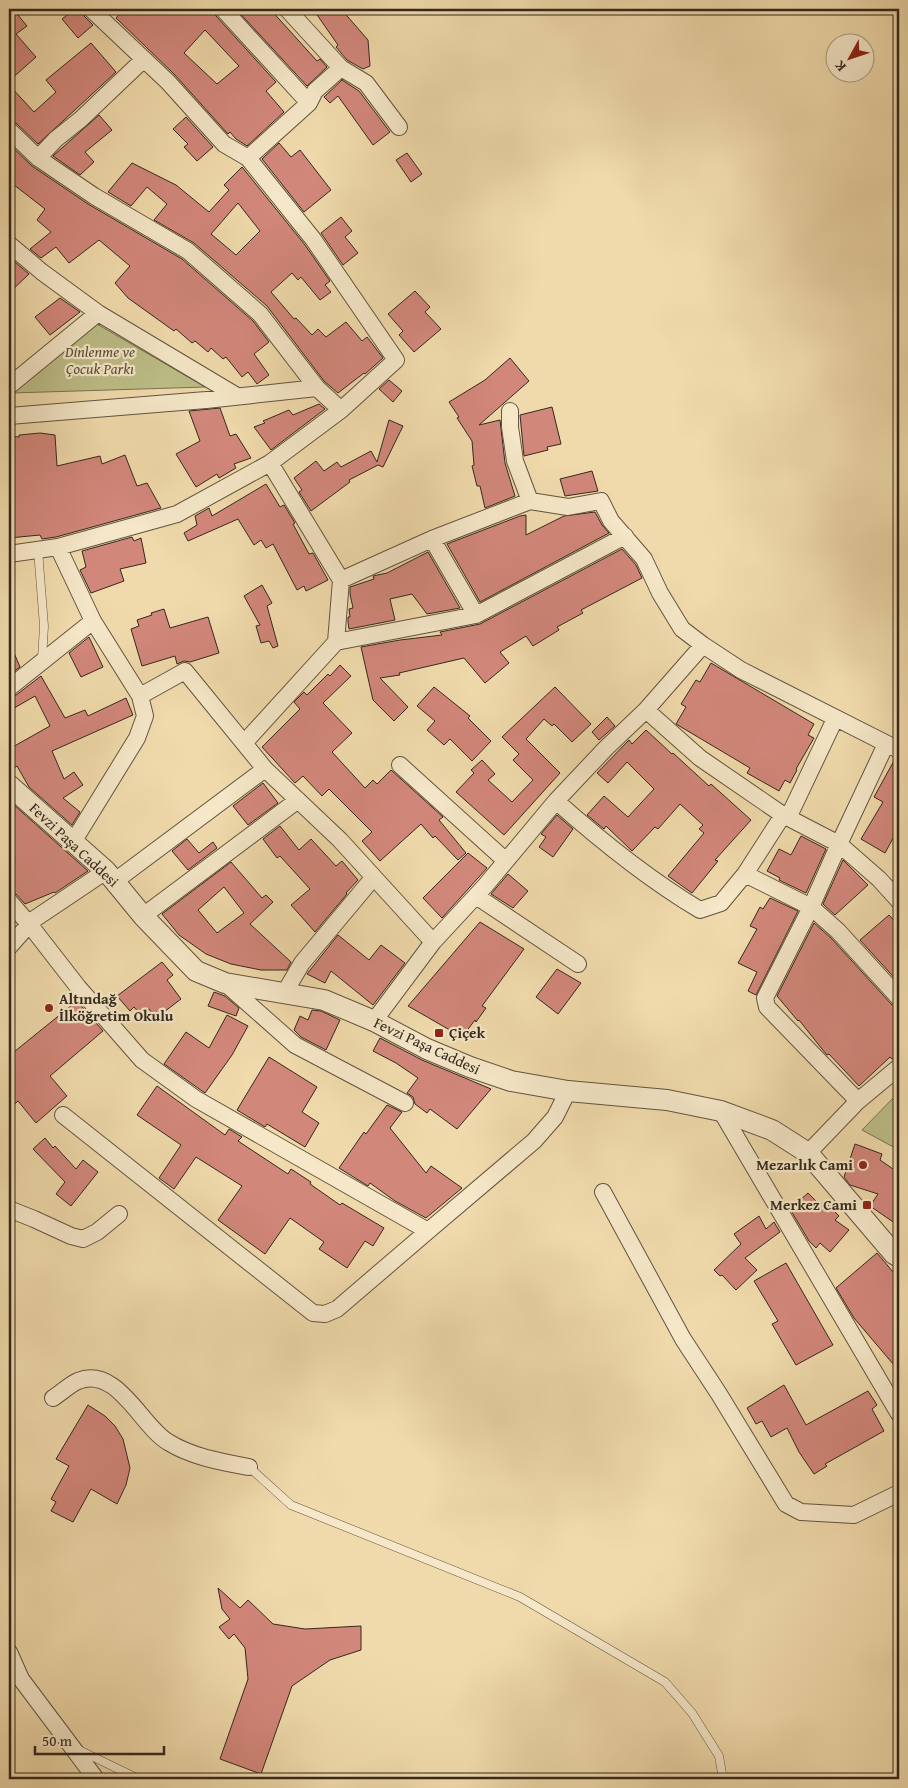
<svg xmlns="http://www.w3.org/2000/svg" width="908" height="1788" viewBox="0 0 908 1788" font-family="'Gentium Book Plus',serif">
<rect width="100%" height="100%" fill="#f0daab"/>
<filter id="stains"><feTurbulence type="fractalNoise" baseFrequency=".004" numOctaves="4"/><feColorMatrix values="0 0 0 0 .2 0 0 0 0 .09 0 0 0 0 .02 0 0 0 .5 -.17"/></filter>
<radialGradient id="worn" r=".72"><stop offset=".6" stop-color="#630" stop-opacity="0"/><stop offset="1" stop-color="#630" stop-opacity=".3"/></radialGradient>
<path fill="#bdbe87" stroke="#787352" d="M97,324L205,387L12,393Z
M899,1092V1150L862,1130Z"/>
<path fill="#d2877b" stroke="#33281e" fill-rule="evenodd" d="M9,9H13L27,26L16,34L36,57L9,81Z
M75,9H81L84,16L93,25L78,38L62,19Z
M124,9H213L216,16L276,82L266,91L284,112L247,146L236,139L230,132L228,134L175,75L116,18ZM205,30L239,66L217,84L184,53Z
M236,9H270L317,61L320,59L327,67L307,86Z
M313,9H341L368,40L370,66L363,69L347,60L336,47L338,45Z
M91,43L116,72L38,144L16,123L9,120V85L34,112L56,92L46,80Z
M342,80L359,91L390,132L373,145L338,96L330,103L324,97Z
M99,115L112,130L85,152L94,162L80,175L53,156Z
M186,117L213,147L197,161L184,147L188,144L173,129Z
M279,143L291,157L300,150L331,190L304,212L262,159Z
M9,144L32,166L88,204L182,259L253,321L269,342L254,354L269,375L257,384L248,372L242,377L226,357L223,359L211,348L208,352L195,341L192,343L176,329L174,331L128,298L115,283L130,266L99,240L69,263L56,247L41,258L30,249L51,232L37,220L45,209L9,181Z
M407,153L422,174L411,182L396,160Z
M132,163L176,185L209,212L229,190L224,185L242,167L305,245L330,281L325,285L331,292L320,300L301,277L298,280L292,273L271,292L294,319L296,318L312,335L318,329L326,337L346,322L362,341L367,337L383,358L365,374L364,373L338,393L324,381L267,306L194,243L154,220L167,204L147,187L131,206L108,192ZM238,203L260,231L236,255L211,234Z
M341,217L352,231L345,237L358,253L343,265L321,233Z
M9,257L29,274L9,293Z
M415,291L430,307L425,312L441,329L414,352L399,335L403,331L388,314Z
M60,298L80,312L50,335L35,317Z
M510,358L529,381L479,425L500,420L505,463L515,496L485,508L480,486H477L472,466L474,465L472,441L457,418L459,417L449,402L485,380Z
M389,380L402,391L393,402L379,389Z
M319,404L325,409L271,450L254,427L265,423L263,421L289,410L293,415Z
M552,407L561,444L547,447L548,450L524,456L520,415Z
M220,408L230,436L236,434L251,458L234,464L236,468L219,478L217,474L196,487L176,454L200,441L189,411Z
M389,420L403,426L383,467L378,465L349,480L350,482L311,511L299,492L302,490L294,478L316,461L324,471L337,462L341,467L371,451L377,462Z
M40,433L55,435L57,466L100,456L102,464L125,455L137,486L147,483L161,508L56,537L42,539L40,535L9,538V436L19,437V435Z
M592,471L598,491L565,496L560,479Z
M266,484L280,507L284,505L295,523L293,524L309,554L313,553L328,580L306,591L304,586L297,590L273,544L266,548L261,540L254,545L238,519L188,541L184,533L197,525L195,516L209,508L212,516Z
M595,512L602,525L609,533L480,602L447,544L520,516L526,515V535L564,516Z
M132,537L134,541L141,538L146,563L120,569L124,581L91,593L80,570L86,567L82,551Z
M622,549L636,565L642,578L581,610L583,613L557,627L559,630L533,646L526,636L500,652L509,663L485,683L464,658L399,673L400,675L380,678L408,707L394,721L373,700L361,647L400,640L442,635L440,632L480,624Z
M428,552L460,608L427,614L412,594L390,599L395,620L349,629L348,622V617H350L349,609L353,608L350,594V587L374,579L373,576L387,573Z
M262,585L272,603L267,606L278,646L273,648L269,641L261,643L256,626L260,625L244,596Z
M164,609L170,628L208,617L219,653L190,662L184,661L177,664L175,656L142,666L131,629L139,626L137,620L152,615L151,613Z
M89,637L103,667L81,677L69,653Z
M9,641L20,667L9,675Z
M711,663L814,724L808,735L814,738L796,769L797,770L790,783L785,780L779,791L747,773L750,768L676,724L686,707L681,704L696,680L700,682Z
M340,665L351,676L323,703L352,733L332,752L365,788L373,780L377,784L391,770L443,817L439,820L466,853L458,860L435,836L433,838L421,824L380,861L362,841L372,832L329,789L322,796L303,776L295,783L262,747L300,709L294,702L304,692L307,695L328,674L330,676Z
M41,676L65,718L85,710L88,716L126,698L133,715L52,751L64,779L74,772L83,785L63,798L80,812L72,825L29,787L17,766L9,771V749L50,726L35,696L9,711V698L15,696Z
M434,687L470,716L468,718L491,741L472,761L450,739L444,745L427,730L435,721L417,706Z
M555,687L591,724L572,742L554,724L552,726L544,719L526,739L560,773L504,835L456,792L474,773L471,770L482,760L495,774L488,780L512,802L533,780L513,760L519,754L502,737Z
M607,717L615,726L599,740L592,732Z
M646,730L672,754L673,753L709,786L711,784L751,820L715,860L718,861L692,893L668,876L704,833L699,829L703,825L680,804L658,829L655,827L632,851L606,826L604,829L587,815L604,796L628,817L654,789L627,762L608,783L597,773L629,740L632,744Z
M895,759L899,760V827L885,853L861,839L883,802L874,797Z
M263,783L278,803L248,825L233,806Z
M14,805L88,871L55,893L54,892L25,904L16,894L9,891V809Z
M557,815L573,829L553,857L539,847L546,837L541,834Z
M280,826L299,850L311,839L336,866L342,861L358,880L346,893L347,894L315,932L291,905L310,889L280,856L277,858L263,839Z
M801,836L826,849L806,893L779,880L780,878L767,871L779,849L791,855Z
M187,839L199,853L213,842L217,848L188,870L172,851Z
M468,853L487,868L442,918L423,898Z
M843,860L868,885L835,915L823,904Z
M231,862L262,898L266,895L273,902L250,924L291,962L287,970H261L231,964L206,954L179,935L162,914ZM224,887L244,913L217,933L198,910Z
M508,874L528,891L513,908L491,894Z
M770,898L798,911L756,995L748,991L757,972L738,963L757,929L750,926L760,907L763,909Z
M889,915L899,926V983L860,940Z
M480,922L524,949L482,1006L486,1008L476,1022L475,1020L462,1037L408,1006Z
M814,923L831,938L892,1005L899,1008V1053L892,1059L890,1057L859,1086L829,1054L827,1055L822,1049L799,1020L798,1021L777,996Z
M338,935L369,960L381,945L405,963L373,1005L331,971L325,983L307,974Z
M162,962L173,975L167,980L181,999L156,1018L149,1009L141,1015L134,1007L130,1011L117,996Z
M557,969L581,983L558,1014L536,997Z
M214,992L225,996L239,1008L236,1016L208,1006Z
M77,1001L103,1031L50,1076L67,1096L36,1123L18,1101L9,1109V1056Z
M312,1010L321,1011L340,1020L326,1050L301,1037L294,1030L300,1016L308,1020Z
M227,1015L248,1026L232,1055L205,1093L164,1064L186,1032L209,1048Z
M380,1038L422,1060L491,1089L457,1129L430,1109L427,1113L415,1104L413,1097L407,1093L418,1078L396,1063L373,1051Z
M269,1057L317,1087L302,1112L319,1123L305,1147L267,1124L265,1127L237,1110Z
M157,1086L225,1135L229,1129L242,1137L238,1141L288,1174L291,1169L311,1182L310,1184L340,1205L342,1203L384,1228L373,1246L365,1241L347,1268L319,1249L324,1242L290,1218L265,1254L218,1220L242,1186L196,1157L174,1189L159,1178L181,1145L137,1115Z
M387,1105L402,1112L390,1128L426,1173L431,1166L462,1188L426,1218L395,1201L370,1183L368,1186L339,1168L364,1132L366,1134Z
M45,1138L53,1148L55,1146L76,1169L83,1160L98,1172L71,1206L56,1194L65,1182L33,1149Z
M855,1144L882,1154L880,1160L899,1173V1226L870,1206L878,1194L850,1185L844,1177Z
M808,1193L820,1205L824,1201L839,1216L835,1220L849,1230L830,1252L820,1243L816,1248L809,1241L790,1209Z
M759,1216L766,1229L774,1222L780,1232L745,1258L757,1270L736,1290L722,1275L720,1276L714,1270L741,1244L734,1234Z
M877,1253L899,1279V1371L854,1318L836,1288Z
M786,1263L833,1345L796,1365L772,1324L778,1321L754,1281Z
M784,1385L806,1425L868,1391L877,1405L872,1409L884,1431L825,1464L827,1466L814,1474L799,1452L787,1428L771,1437L762,1421L756,1424L747,1408Z
M88,1405L105,1416L115,1426L123,1439L130,1468L126,1485L117,1504L91,1489L73,1522L51,1511L56,1502L51,1499L69,1466L56,1459Z
M218,1588L240,1608L248,1600L273,1624L305,1629L361,1626V1650L330,1660L292,1686L261,1774L220,1759L248,1679L245,1648L234,1634L229,1639L219,1627L230,1619L222,1609Z"/>
<g fill="none" stroke-linecap="round" stroke-linejoin="round">
<g stroke="#625441" stroke-width="9">
<path id="service" d="M38,550L44,626L42,659
M249,1467L291,1505L520,1597L665,1682L692,1713L719,1756L723,1779
M79,1750L139,1779"/>
</g>
<g stroke="#625441" stroke-width="18">
<path id="minor" d="M223,9L309,103L248,158
M287,9L341,68L366,83L399,127
M309,103L315,91L341,68
M9,130L38,158L94,196L188,251L260,314L317,388L341,410
M38,158L56,139L81,119L143,60
M9,244L42,272L98,313L9,386
M98,313L237,396
M510,411V427L515,461L530,501
M9,416L206,400L317,388
M432,539L476,615
M58,547L177,514L270,463L341,410L396,360L313,239L248,158L224,144L168,82L91,9
M9,554L58,547L93,621L140,696L145,716L137,738L73,842
M341,580L432,539L530,501L568,507L601,501L611,521L644,559L660,593L682,629L703,645L741,670L899,750
M336,642L476,615L625,536
M9,688L93,621
M140,696L185,671L265,769L340,840L433,942
M646,710L700,758L783,815L839,844L879,879L899,901
M244,743L336,642L341,580L270,463
M400,765L506,861
M556,801C601,841 648,879 700,910L721,903L745,874L783,815
M788,818L835,719
M745,874L811,907L838,931L899,998
M115,881L265,769
M476,896L578,964
M9,901L29,924L78,987L142,1060L196,1099L428,1231L337,1309L325,1314L313,1313L63,1115
M143,916L298,800
M9,947L33,920L106,871
M225,983L295,1045L405,1103
M285,992L302,963L373,878
M374,1021L433,942L485,886L556,801L606,748L646,710L703,645
M858,1101L767,1007L765,998L811,907L839,844L886,744
M721,1111L899,1414
M808,1153L858,1101L899,1067
M603,1192L683,1339L719,1394L786,1504L801,1512L854,1515L899,1493
M9,1209L34,1219L71,1236L83,1239L97,1232L119,1214
M428,1231L534,1141L555,1117L568,1091
M53,1398C61,1393 69,1385 78,1381C117,1365 141,1426 168,1442C192,1457 222,1462 249,1467
M9,1652L21,1679L96,1779"/>
</g>
<g stroke="#625441" stroke-width="22">
<path id="tertiary" d="M9,785L106,871L143,916L196,971L225,983L324,1000L374,1021L427,1049L470,1067L511,1081L568,1091L667,1100L721,1111L772,1130L808,1153L894,1254L899,1257"/>
</g>
<use href="#service" stroke="#f5e7c8" stroke-width="8"/>
<use href="#minor" stroke="#f5e7c8" stroke-width="16"/>
<use href="#tertiary" stroke="#f5e7c8" stroke-width="20"/>
</g>
<g fill="#8f2418" stroke="#f5e7c8" stroke-width="2">
<circle cx="49" cy="1008" r="5"/>
<rect x="434" y="1028" width="10" height="10" rx="2.5"/>
<circle cx="863" cy="1165" r="5"/>
<rect x="862" y="1200" width="10" height="10" rx="2.5"/>
</g>
<g text-anchor="middle" stroke-width="4.5" stroke-linejoin="round" paint-order="stroke">
<g font-size="15" font-style="italic" fill="#564e38" stroke="#f5e7c8">
<text x="100" y="357">Dinlenme ve<tspan x="100" dy="17">Çocuk Parkı</tspan></text>
</g>
<g font-size="15" fill="#33281e" stroke="#f5e7c8">
<text transform="translate(74 845) rotate(43)" y="5">Fevzi Paşa Caddesi</text>
<text transform="translate(427 1046) rotate(25)" y="5">Fevzi Paşa Caddesi</text>
</g>
<g font-size="15" font-weight="bold" fill="#33281e" stroke="#f5e7c8" text-anchor="start">
<text x="59" y="1004">Altındağ<tspan x="59" dy="17">İlköğretim Okulu</tspan></text>
<text x="449" y="1038">Çiçek</text>
<text x="853" y="1170" text-anchor="end">Mezarlık Cami</text>
<text x="857" y="1210" text-anchor="end">Merkez Cami</text>
</g>
</g>
<rect width="908" height="1788" fill="none" stroke="#f0daab" stroke-width="30"/>
<rect x="10" y="10" width="888" height="1768" fill="none" stroke="#33281e" stroke-width="2.5"/>
<rect x="15" y="15" width="878" height="1758" fill="none" stroke="#33281e"/>
<g transform="translate(850 58) rotate(230)"><circle r="24" fill="#f5e7c8" stroke="#a79b84"/>
<path d="M0-4L9 19L0 12L-9 19Z" fill="#8f2418"/>
<text y="-8" font-size="14" font-weight="bold" text-anchor="middle" fill="#33281e">K</text>
</g>
<path d="M35 1746v8h129v-8" fill="none" stroke="#33281e" stroke-width="2.5"/>
<text x="42" y="1746" font-size="15" fill="#33281e" stroke="#f5e7c8" stroke-width="4" paint-order="stroke">50 m</text>
<rect width="100%" height="100%" filter="url(#stains)"/>
<rect width="100%" height="100%" fill="url(#worn)"/>
</svg>
